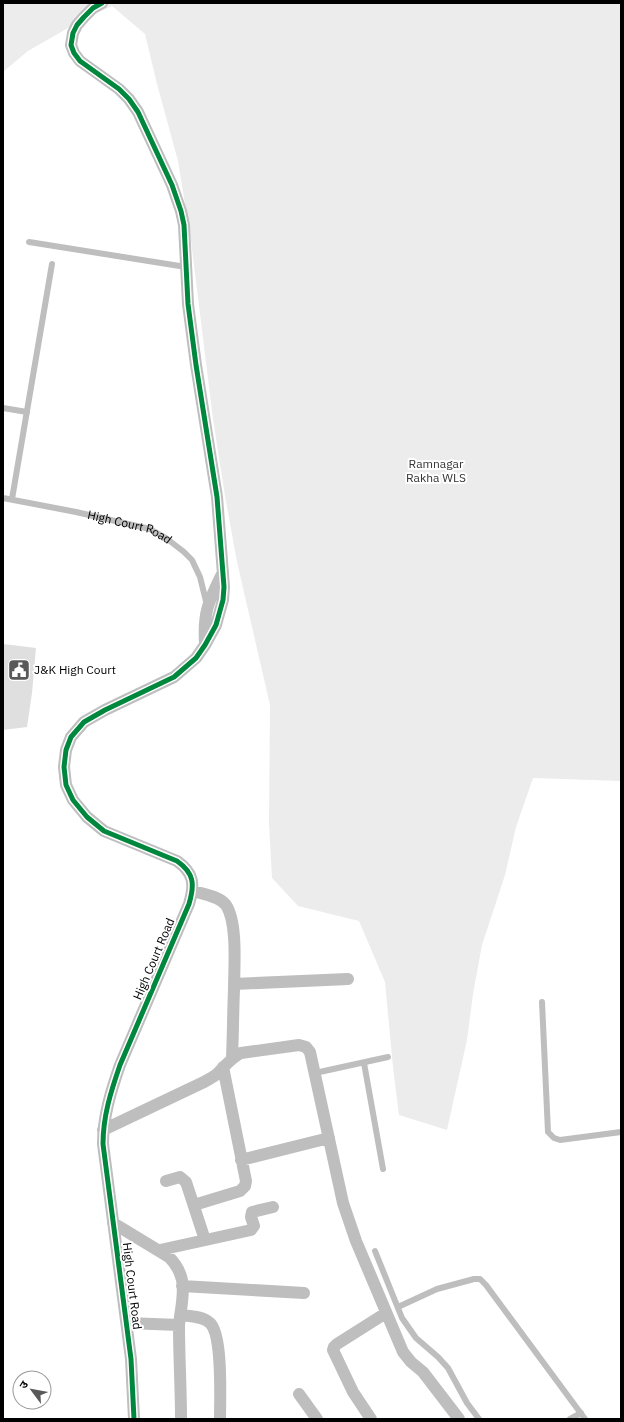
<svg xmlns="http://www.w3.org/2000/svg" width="624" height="1422" viewBox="0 0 624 1422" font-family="'IBM Plex Sans','Noto Sans Devanagari',sans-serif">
<rect width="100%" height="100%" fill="#fff"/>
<path fill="#ececec" d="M3,3H621V781L533,778L516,827L505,875L482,945L473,994L467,1040L447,1130L399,1115L393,1067L385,982L359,921L298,906L272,878L269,823L270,705L237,562L225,496L213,419L191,241L178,161L157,84L145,34L112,6L82,20L28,51L3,72Z"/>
<path fill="#dfdfdf" d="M3,644L36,648L32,693L27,727L3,730Z"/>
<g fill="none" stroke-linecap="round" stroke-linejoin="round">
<g stroke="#bebebe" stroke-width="6">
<path d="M29,242L186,267"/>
<path d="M3,408L27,412"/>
<path id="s1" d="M3,498L76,512L150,529L166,538L184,552L192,560L200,577L207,605"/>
<path d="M12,499L52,264"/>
<path d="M542,1002L548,1132L554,1138L560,1140L621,1132"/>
<path d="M364,1063L383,1169"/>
<path d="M315,1073L388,1057"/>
<path d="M375,1251L402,1318L416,1338L438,1357L448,1368L467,1403L479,1419"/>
<path d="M398,1307L437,1289L474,1279H480L486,1285L585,1419"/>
<path d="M570,1419L581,1413"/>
</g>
<path stroke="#bebebe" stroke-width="12" d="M102,3L93,8L84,17L77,25L73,33L71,45L74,53L80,61L119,89L129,99L138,112L172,185L181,211L184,225L188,304L196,365L217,497L224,587L223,600L216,625L205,645L196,658L174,677L105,710L84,722L71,737L66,750L64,767L66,785L73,800L87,817L104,831L177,861C194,873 195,884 189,904L120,1065C111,1091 103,1116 103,1144L131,1359L134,1419
M205,643C203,611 209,601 223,572
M193,891C203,894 219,896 226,905C238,923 234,969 234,990C233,1013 233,1036 232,1058
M234,984L348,979
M103,1130L204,1082C209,1079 214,1077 218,1073C226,1065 231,1058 241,1053L299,1045L306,1047L310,1052L343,1203L356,1241L403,1352L411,1362L423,1372L459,1419
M241,1160L329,1138
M166,1181L180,1177L186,1182L205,1240
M194,1205L240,1191L245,1186L246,1181L223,1067
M113,1223L169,1257C175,1263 180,1271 182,1280C185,1295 180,1311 179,1326C179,1357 181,1388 181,1419
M160,1250L251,1230L254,1226L251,1217L252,1212L273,1207
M182,1286L304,1293
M181,1315C190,1316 203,1316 210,1323C223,1335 220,1400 220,1419
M127,1323L179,1325
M299,1394L317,1419
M371,1419L353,1392L333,1350L334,1347L337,1344L386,1313"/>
<g stroke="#fff" stroke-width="8">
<path id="cycleway" d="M102,3L93,8L84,17L77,25L73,33L71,45L74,53L80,61L119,89L129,99L138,112L172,185L181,211L184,225L188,304L196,365L217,497L224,587L223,600L216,625L205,645L196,658L174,677L105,710L84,722L71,737L66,750L64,767L66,785L73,800L87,817L104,831L177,861C194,873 195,884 189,904L120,1065C111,1091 103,1116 103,1144L131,1359L134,1419"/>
</g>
<use href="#cycleway" stroke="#00873e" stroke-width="5"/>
</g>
<defs>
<g id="civic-square" transform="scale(1.15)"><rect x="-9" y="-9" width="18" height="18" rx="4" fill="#595959" stroke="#fff"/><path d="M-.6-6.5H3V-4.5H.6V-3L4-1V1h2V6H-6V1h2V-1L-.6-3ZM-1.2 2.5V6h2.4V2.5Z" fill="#fff"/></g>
</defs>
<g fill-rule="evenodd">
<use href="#civic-square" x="19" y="670"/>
</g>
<g text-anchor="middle" stroke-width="4" stroke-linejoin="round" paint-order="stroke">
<g font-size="12" fill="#333" stroke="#fff">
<text x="436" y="468">Ramnagar<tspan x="436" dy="14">Rakha WLS</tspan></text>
</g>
<g font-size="12" fill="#000" stroke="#fff">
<text dy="4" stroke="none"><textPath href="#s1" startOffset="130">High Court Road</textPath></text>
<text transform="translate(154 959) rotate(-67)" y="4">High Court Road</text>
<text transform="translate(132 1286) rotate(83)" y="4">High Court Road</text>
</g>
<g font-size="12" fill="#000" stroke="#fff" text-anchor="start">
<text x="34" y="674">J&amp;K High Court</text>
</g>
</g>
<rect width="624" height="1422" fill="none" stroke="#000000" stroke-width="8"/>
<g transform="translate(32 1390) rotate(302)"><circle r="19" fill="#ffffff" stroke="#999999"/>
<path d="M0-3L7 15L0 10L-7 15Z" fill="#595959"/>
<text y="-6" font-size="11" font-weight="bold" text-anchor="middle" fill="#000000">उ</text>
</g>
</svg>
